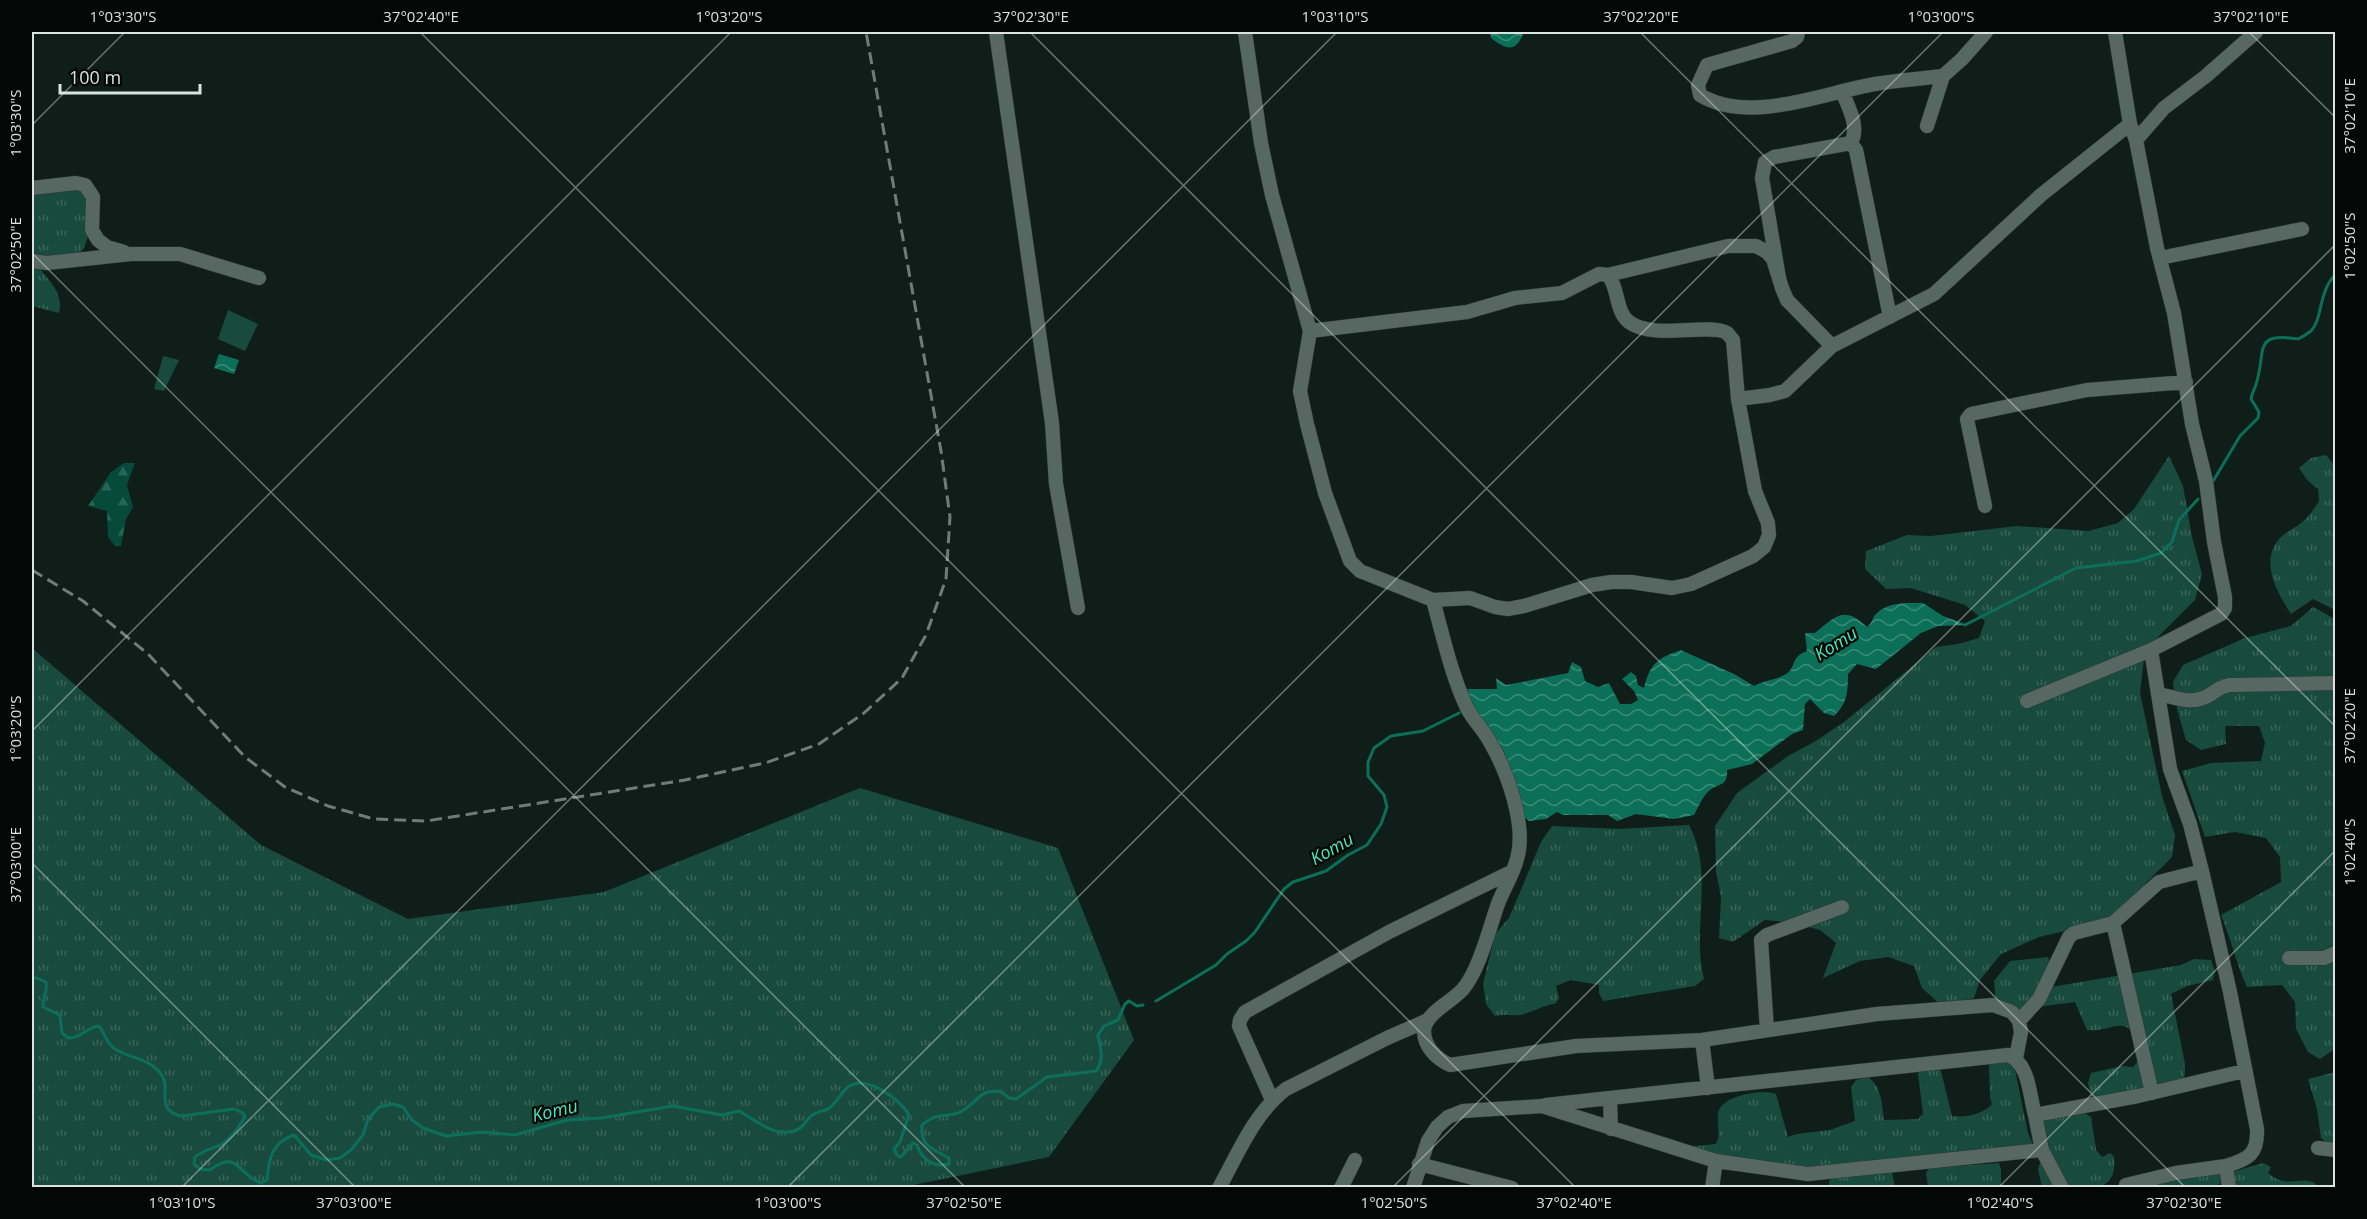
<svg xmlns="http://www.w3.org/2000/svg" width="2367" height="1219" viewBox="0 0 2367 1219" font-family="'Open Sans',sans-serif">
<defs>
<pattern id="grass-tufts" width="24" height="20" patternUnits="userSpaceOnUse" patternTransform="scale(1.5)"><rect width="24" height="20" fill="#184b3d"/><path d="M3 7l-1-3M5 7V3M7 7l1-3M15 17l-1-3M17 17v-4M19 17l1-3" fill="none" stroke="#396559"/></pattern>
<pattern id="forest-firs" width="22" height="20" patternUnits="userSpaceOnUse" patternTransform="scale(1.5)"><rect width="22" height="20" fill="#054a3a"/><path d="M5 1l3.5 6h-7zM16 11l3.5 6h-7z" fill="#296456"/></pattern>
<pattern id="water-waves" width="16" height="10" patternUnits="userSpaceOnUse" patternTransform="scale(1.5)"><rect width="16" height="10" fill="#0c7059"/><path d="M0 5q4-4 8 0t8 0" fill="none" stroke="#3a8b78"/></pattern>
</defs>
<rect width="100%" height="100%" fill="#0f1e19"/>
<path fill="url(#grass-tufts)" d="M76,186L87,193C89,215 94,238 78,256L32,258V190Z
M32,264L37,265C49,281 64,293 59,313L32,306Z
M2326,455L2335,466L2336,571L2333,574L2335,577V610L2313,599L2291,614C2276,591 2258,559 2282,536C2288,531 2295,528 2301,523C2309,517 2314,508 2319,501L2318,489L2308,481L2299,468L2311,458Z
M2169,456L2183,486L2192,537L2202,574L2195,600L2145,650L2140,693L2162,796L2175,835L2172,857L2145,884L2144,902L2130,916L2039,937L2001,954L1980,980L1974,998L1941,1005L1922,988L1914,966L1888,957L1860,961L1823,978L1836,943L1820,930L1794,923L1765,920L1733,942L1719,938L1721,897L1716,872L1715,826L1737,793L1788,756L1814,742L1844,722L1936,647L1958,644L1979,638L1985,621L1965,605L1911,588L1886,589L1865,569L1866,551L1907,535L1931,536L2017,526L2089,531L2118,523L2134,509Z
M2313,607L2335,619L2336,1048L2320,1059L2308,1052L2296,1029L2295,1002L2282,985L2247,987C2236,963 2231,939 2221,915L2281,882L2280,857L2266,838L2235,832L2205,837L2182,771L2211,763L2261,761L2265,743L2259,726H2225L2226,744L2201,750L2186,740L2177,709L2173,682L2183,665L2245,638L2291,626Z
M32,648L261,845L408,919L604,892L860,788L1058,848L1134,1040L1049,1157L899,1188L32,1187Z
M1689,825C1715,874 1691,928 1704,979L1695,986L1603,1001L1599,993V985L1571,980L1556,986L1559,998L1555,1004C1543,1005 1533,1012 1521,1015C1512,1016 1504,1014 1495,1016L1486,1004L1483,984L1495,934L1509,918L1541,842L1552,826L1619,829Z
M2048,957L2053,972L2051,987L2181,965L2194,959L2211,960L2215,971L2213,980L2187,986L2171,994L2185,1064L2184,1086L2103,1099L2091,1097L2088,1083L2091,1073L2122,1066L2133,1067L2141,1058L2140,1035C2114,1016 2113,1033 2087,1030L2075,1002L2001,1012L1996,1002L1994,981L2010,961Z
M2001,1057L2014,1065L2028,1133L2036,1151L1795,1175L1686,1147L1716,1144C1722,1133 1715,1121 1719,1110C1725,1095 1763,1089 1776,1094L1788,1137L1797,1134L1830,1130L1855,1121L1851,1087L1856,1080L1868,1077C1882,1087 1882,1105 1884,1120L1918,1119L1923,1114L1918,1073L1921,1069L1934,1068L1941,1071L1952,1116C1965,1118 1984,1114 1992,1104L1990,1098L1989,1064Z
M2335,1072V1150L2321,1138L2317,1109L2308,1079Z
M2077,1113H2085L2091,1117L2096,1150L2102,1157L2110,1153L2114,1157C2117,1194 2092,1187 2065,1187L2046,1152L2042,1122L2049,1118Z
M2041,1159L2056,1187H2042L2038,1170Z
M1999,1163L2001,1169V1187H1928L1926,1173L1929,1168Z
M2263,1163L2271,1167L2268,1173C2289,1190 2296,1175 2315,1183L2316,1187L2231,1188L2232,1172Z
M1892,1172L1895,1187L1829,1188V1181L1832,1178Z
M2221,1172L2220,1184L2215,1186L2135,1188Z"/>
<path fill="url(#forest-firs)" d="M124,463H135L127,485L133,507L126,519L121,546H115L108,537L107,511L88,506L111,472Z"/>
<path fill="#184b3d" d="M228,310L258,324L245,351L218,339Z
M163,356L179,360L164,391L154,389Z"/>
<path fill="url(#water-waves)" d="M1490,32H1524C1516,52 1508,51 1491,38Z
M219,354L239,360L234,374L214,368Z
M1923,603L1943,616L1968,625L1938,626L1921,633L1876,669L1857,664L1848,674C1848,692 1847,704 1834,716L1824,713L1810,699L1805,704L1803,730L1792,734L1752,764L1727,770C1728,786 1720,783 1710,790C1703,795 1698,808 1694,815L1674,819L1636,814L1617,821L1608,815H1563L1557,812L1546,819L1529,821L1520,813L1460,689H1497L1496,678L1506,685L1568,673L1572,662L1581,667L1585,681L1598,687L1609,683L1620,704H1631L1638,700L1634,691L1622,679L1631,672L1636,676L1638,685L1644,688C1650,663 1658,658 1681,650L1734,674L1754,686C1764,680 1776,680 1786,674C1797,667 1790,657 1807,651L1805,633H1815C1836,616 1844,605 1867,627C1872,623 1872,619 1875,615C1887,601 1907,603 1923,603Z"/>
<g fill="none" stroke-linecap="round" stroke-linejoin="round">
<path stroke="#0c7059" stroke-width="3" d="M2212,483L2240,436L2258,418L2259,412L2251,399C2252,392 2256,387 2257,381C2266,350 2253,332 2298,339C2302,337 2307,334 2311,331C2323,319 2318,291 2336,274
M1965,625L2076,568L2137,561L2161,553L2172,542L2179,520L2198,499
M32,978H37L46,982C48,990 43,998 43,1007L60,1015L62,1033L68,1038C80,1039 87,1027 99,1026C104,1033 108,1045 115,1049C129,1058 151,1059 161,1074C172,1089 154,1110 181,1116L234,1109L243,1113L245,1117C239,1127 232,1138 222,1144C212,1149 204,1150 195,1157L194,1164L200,1169L210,1170C239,1148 238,1176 261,1183L267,1180C269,1158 272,1142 294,1135L311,1155L326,1160L340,1158L351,1150L363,1135L368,1119L379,1107L393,1104L403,1107L412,1120L423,1128L446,1136L482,1132L515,1135L567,1120L601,1118L673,1106L722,1115L739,1111C756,1120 773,1137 794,1131C803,1129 805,1121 811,1116C816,1112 823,1111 828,1109C836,1104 840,1094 847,1088C865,1073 900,1099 909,1115L900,1142L894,1149L897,1155L901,1157L913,1143L917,1145C922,1160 934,1168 949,1164V1158C933,1149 920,1147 922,1125C935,1113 944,1117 958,1113C968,1110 978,1096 985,1093C989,1091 996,1092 1000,1091L1009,1098L1016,1099L1047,1077L1096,1071C1105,1060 1100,1048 1098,1035L1104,1026L1118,1020L1125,1004L1129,1001L1137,1006L1143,1005
M1156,1001L1216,965L1227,954L1246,941L1255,932L1284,889L1293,882L1326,871L1348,855L1367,845L1381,824L1387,807L1384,795L1368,776V762L1374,748L1391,736L1423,731L1459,713"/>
<g stroke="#303835" stroke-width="15">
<path id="minor" d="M996,32L1052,423L1056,484L1078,608
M1245,32L1261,143L1272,195L1310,331L1300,391L1307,424L1325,493L1350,561L1360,571L1433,600L1470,598L1495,607L1508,609L1524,606L1592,585L1611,582H1631L1672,588L1691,584L1753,556L1764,547L1769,535L1768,523L1755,491L1738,399L1733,340C1732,339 1728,334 1727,333C1710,322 1655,341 1629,322C1615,311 1619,288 1608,275L1599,274L1562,293L1515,298L1467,312L1310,331
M1798,32L1797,37L1792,41L1707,65L1698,85L1700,95C1750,125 1822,93 1875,84C1897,80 1920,79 1943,76
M2115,32L2130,124L2136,140L2157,248L2174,313L2192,424L2206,481L2214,542L2225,597V608L2221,614L2151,650L2170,769L2190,824L2202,871L2230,992L2257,1129C2258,1154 2249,1159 2226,1166L2229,1188
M1842,91C1848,107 1860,126 1851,143
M1927,126L1943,76L1962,59L1986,32
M2136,140L2164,108L2206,76L2256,32
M32,188L76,183L85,185L93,197L92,230L98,240L107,247L124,252
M2160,258L2302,229
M32,261L47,263L131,254H180L259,278
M1608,275L1728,246H1756L1767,252L1773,259L1782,288L1787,300L1832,346
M1779,278L1762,178L1765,162L1774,157L1851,143L1856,150L1890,317
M1738,399L1770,395L1785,391L1832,346L1934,294L2041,195L2130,124
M1985,506L1967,419L1971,414L2087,390L2186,382
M1433,600C1443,636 1451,674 1467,708C1473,720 1484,730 1490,742C1507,771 1527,825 1517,859C1513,874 1505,887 1499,901C1490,925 1480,969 1463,989C1452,1002 1425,1013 1424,1031C1424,1047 1437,1059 1450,1065L1576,1046L1702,1040L1708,1088
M2159,694C2173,697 2189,704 2203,698C2213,695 2215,688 2229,685L2336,683
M2027,701L2151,650
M2113,923L2152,1093
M2289,958H2324L2336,953
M2019,1021L2039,999L2069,937L2074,933L2113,923L2159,882L2202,871
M1767,1030L1761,940L1767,935L1842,907
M1702,1040L1877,1014L1993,1005L2012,1012L2019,1021L2021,1032L2016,1058
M1272,1100L1239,1026L1240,1020L1245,1012L1389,932L1513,871
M1546,1105L1610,1098
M1611,1129L1610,1098L2008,1055C2030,1064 2029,1095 2035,1115
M2318,1148L2336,1150
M1419,1164L1512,1188
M1219,1188C1238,1154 1254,1113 1286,1089L1387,1038L1426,1021
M1341,1188L1355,1160
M1413,1188L1428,1141L1437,1127L1448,1117L1463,1111L1542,1106L1716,1161L1808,1174L2042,1150
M1712,1188L1716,1161
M2062,1188L2042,1150L2035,1115L2138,1096L2244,1071
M2126,1188V1185L2176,1173L2226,1166"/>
</g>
<use href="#minor" stroke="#566861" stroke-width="14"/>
<path stroke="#707c78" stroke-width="3" stroke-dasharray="12 6" stroke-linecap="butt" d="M32,570L83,601L148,654L245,757L285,787L328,806L374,819L426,821L685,780L765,763L819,744L864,713L902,678L926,635L946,579L950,517L941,451L866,32"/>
</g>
<path fill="none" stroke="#dae3e0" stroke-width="1.5" stroke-opacity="0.45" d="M420,32L1576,1188M1030,32L2186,1188M1640,32L2336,727M2249,32L2336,118M32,125L125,32M32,253L966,1188M32,731L731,32M32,863L356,1188M181,1188L1337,32M787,1188L1943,32M1392,1188L2336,244M1998,1188L2336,850"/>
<g text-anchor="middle" stroke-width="4.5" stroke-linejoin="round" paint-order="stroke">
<g font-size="18" font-style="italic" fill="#48e9bf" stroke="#030705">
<text transform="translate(1836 644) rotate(-32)" y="6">Komu</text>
<text transform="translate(1332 849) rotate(-29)" y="6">Komu</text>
<text transform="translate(555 1111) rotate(-13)" y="6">Komu</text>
</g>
</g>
<rect width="2367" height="1219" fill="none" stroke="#030705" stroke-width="66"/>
<path d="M60 84v9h140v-9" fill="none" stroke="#dae3e0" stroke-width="3"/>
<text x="69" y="84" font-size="18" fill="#dae3e0" stroke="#030705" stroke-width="4.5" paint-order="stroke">100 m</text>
<rect x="33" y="33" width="2301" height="1153" fill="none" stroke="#dae3e0" stroke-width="2"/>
<g font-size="15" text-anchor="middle" fill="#dae3e0">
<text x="123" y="22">1°03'30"S</text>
<text x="421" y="22">37°02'40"E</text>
<text x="729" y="22">1°03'20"S</text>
<text x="1031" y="22">37°02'30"E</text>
<text x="1335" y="22">1°03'10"S</text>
<text x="1641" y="22">37°02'20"E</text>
<text x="1941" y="22">1°03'00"S</text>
<text x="2251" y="22">37°02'10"E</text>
<text transform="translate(2350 116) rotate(-90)" y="5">37°02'10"E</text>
<text transform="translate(16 123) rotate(-90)" y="5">1°03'30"S</text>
<text transform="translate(2350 246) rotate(-90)" y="5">1°02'50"S</text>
<text transform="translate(16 255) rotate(-90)" y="5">37°02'50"E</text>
<text transform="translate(2350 726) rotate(-90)" y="5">37°02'20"E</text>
<text transform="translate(16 729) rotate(-90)" y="5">1°03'20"S</text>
<text transform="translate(2350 852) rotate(-90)" y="5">1°02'40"S</text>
<text transform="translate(16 865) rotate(-90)" y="5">37°03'00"E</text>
<text x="182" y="1208">1°03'10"S</text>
<text x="354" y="1208">37°03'00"E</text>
<text x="788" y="1208">1°03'00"S</text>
<text x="964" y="1208">37°02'50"E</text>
<text x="1394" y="1208">1°02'50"S</text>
<text x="1574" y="1208">37°02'40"E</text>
<text x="2000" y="1208">1°02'40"S</text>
<text x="2184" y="1208">37°02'30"E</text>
</g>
</svg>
